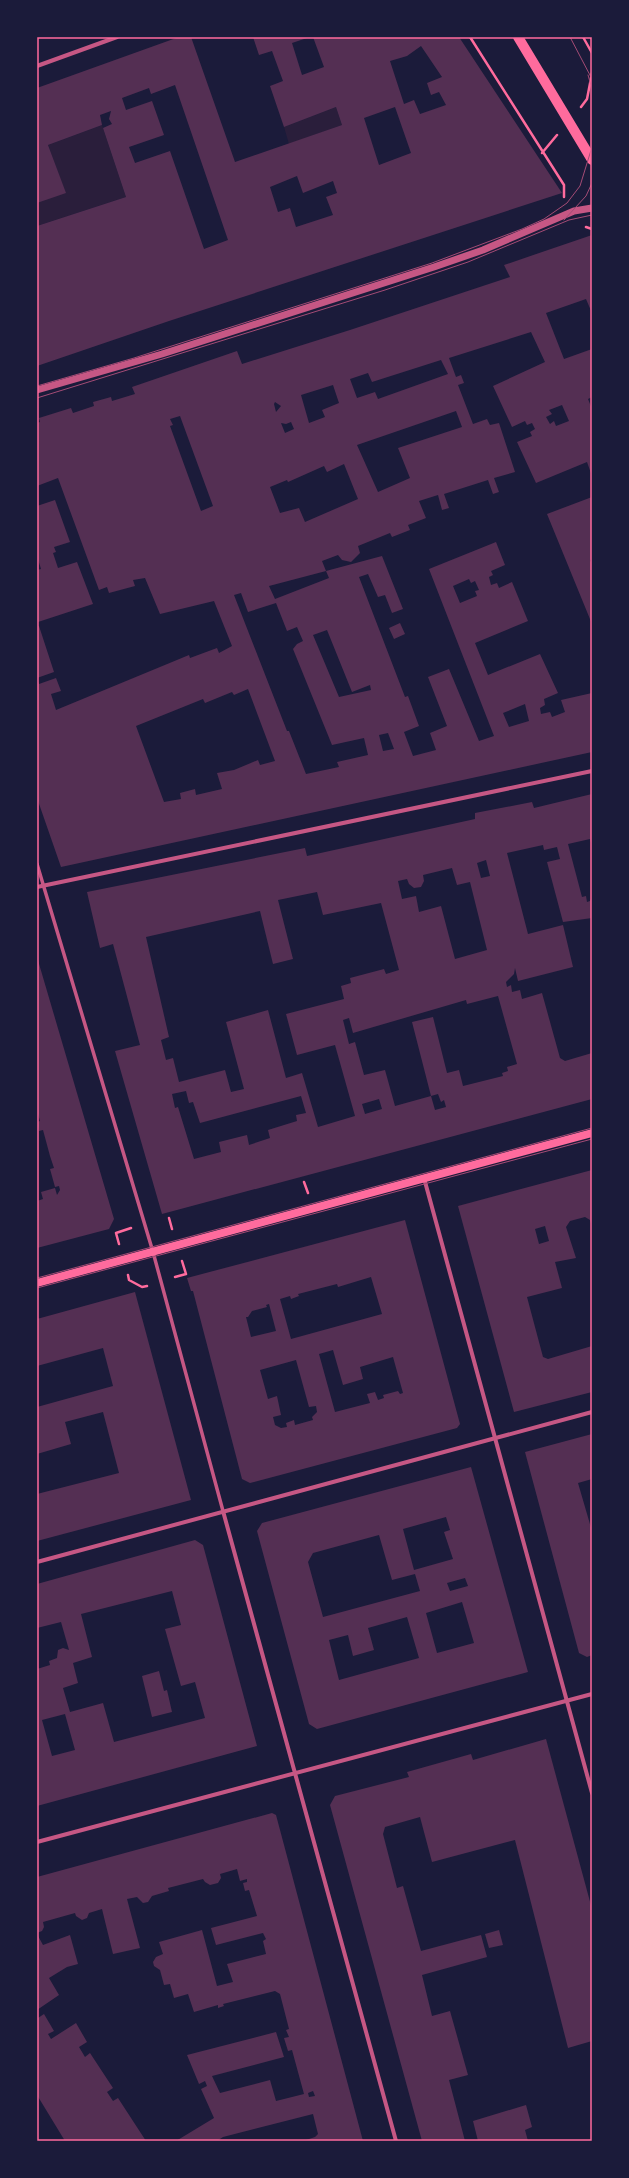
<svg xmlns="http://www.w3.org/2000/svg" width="629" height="2178" viewBox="0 0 629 2178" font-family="'IBM Plex Sans',sans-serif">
<rect width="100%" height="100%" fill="#1b1b3a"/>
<path fill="#2a1e3b" d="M336,107L342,125L289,144L284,127Z
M102,125L126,197L37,226V203L65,192L48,145Z"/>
<path fill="#542f53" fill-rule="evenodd" d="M179,37H191L235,162L342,125L336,107L284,127L270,86L283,81L272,51L259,55L253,37H310L292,43L302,75L324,67L313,37H459L562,193L169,321L37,366V226L126,197L103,128L112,124L109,119L111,111L100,115L102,125L48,145L66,193L37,203V88ZM421,46L442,77L427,83L431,95L439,92L446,105L420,114L414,100L404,104L390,61L407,56ZM175,85L228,240L204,249L170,151L135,163L129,147L164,135L152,101L126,110L122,98L149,88L151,94ZM395,107L411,153L379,165L364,118ZM297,176L303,193L333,181L337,193L326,197L333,215L296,227L290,208L278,212L270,187Z
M592,235V313L586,299L546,313L564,359L592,349V397L588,399L592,409V476L587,462L536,483L517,442L532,436L530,432L535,429L532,423L527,425L525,421L512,427L493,386L545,362L531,332L449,358L456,377L461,375L464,383L458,385L473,424L487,419L490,425L499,423L515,472L494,478L499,492L493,494L488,480L444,494L449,508L442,510L438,495L419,501L426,518L408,525L410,530L392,537L390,533L358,546L360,553L351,562L342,560L338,555L322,561L326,571L269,586L275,599L329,578L326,571L382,556L403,609L392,613L385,595L378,597L368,574L359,577L405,697L408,696L419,726L404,732L413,756L436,750L430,733L447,726L428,677L449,669L479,741L494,736L429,569L496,542L505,565L491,571L493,575L489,577L491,585L497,583L499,588L512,582L528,621L475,643L488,675L540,654L558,693L544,699L545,705L540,708L541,714L550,712L552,717L565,712L561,700L592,693V752L61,867L37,798V679L39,684L56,678L61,691L51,694L56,710L189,655L190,658L217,648L219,653L232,646L214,601L160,614L145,578L133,580L135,586L109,593L107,587L99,590L58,478L37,486V423L40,422L39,418L71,408L73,413L94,406L93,402L111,397L112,401L135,394L132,387L237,351L242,364L350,330L510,277L504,265ZM441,360L448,374L378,399L375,392L357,398L350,379L368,373L372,382ZM333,385L339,403L322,410L325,417L309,423L301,395ZM275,402L281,406L276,412L274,404ZM562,405L569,421L556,426L554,421L550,424L546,417L552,414L549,410ZM456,411L462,427L398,448L410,478L378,492L357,445ZM180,416L213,506L201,511L170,426L173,425L170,419ZM291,422L294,429L285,433L281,423L286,424ZM344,464L358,499L305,522L299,508L280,513L270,487L287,480L288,482L324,466L327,472ZM469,579L471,583L475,581L479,590L475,591L477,596L460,603L453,586ZM241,593L248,612L276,603L287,631L297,627L303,641L297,644L293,649L332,745L364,738L368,755L337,762L339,767L306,774L289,731H287L234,595ZM327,630L352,692L370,685L371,690L339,697L313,635ZM248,689L275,761L260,765L258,760L234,770L217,773L222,789L196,795L195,789L180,793L181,799L164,802L136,726L203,699L205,703L232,692L234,695ZM525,704L529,721L509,727L503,713ZM388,733L394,749L383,751L379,735Z
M592,497V559L590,560L592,565V624L547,514Z
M55,500L70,542L54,547L56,552L53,553L58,568L77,562L93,604L38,622L37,570L41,569L37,556V506Z
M400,623L405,634L394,639L389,628Z
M37,626H39L54,672L37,678Z
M592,794V846L590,839L568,844L582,897L586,896L587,902L590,901L592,896V918L563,922L547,862L560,859L557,847L544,850L543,845L507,853L528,934L563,925L573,967L518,981L515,968L514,974L506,982L507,987L511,985L512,992L520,990L522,999L542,993L560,1058L565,1061L592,1053V1099L162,1214L115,1051L140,1045L113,944L100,948L87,892L305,848L307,856L475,819V813L532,802L534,808ZM486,860L490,876L481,878L477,863ZM452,868L457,885L470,882L487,950L455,959L441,906L419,912L416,896L402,899L398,881L407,879L409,884L414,888L421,887L424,881L423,875ZM317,892L323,915L381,903L399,970L386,974L384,969L350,978L351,983L341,986L344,999L286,1014L297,1055L335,1045L355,1116L318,1127L302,1073L286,1078L268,1010L226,1022L244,1089L231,1092L225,1070L179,1082L173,1058L166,1060L161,1040L169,1037L146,937L260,911L273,964L293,959L278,900ZM498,996L517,1064L507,1067L508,1071L502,1073L503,1076L463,1086L459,1070L447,1073L433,1017L412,1022L431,1096L438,1094L441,1102L444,1100L446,1107L435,1110L431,1096L395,1106L385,1070L364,1075L355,1042L349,1044L343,1020L349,1018L353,1033L466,1000L467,1004ZM186,1091L189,1103L193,1102L200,1123L301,1096L306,1113L296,1115L297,1121L268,1130L270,1138L249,1145L247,1135L219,1142L221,1152L194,1159L178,1107L175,1108L172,1094ZM379,1099L382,1109L365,1114L362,1104Z
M37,957L114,1219L109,1229L37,1248V1201L43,1199L41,1192L55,1188L57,1195L60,1190L59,1186L55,1187L50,1169L54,1168L50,1156L43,1130L39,1131L37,1122L40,1121L37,1110Z
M592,1170V1227L590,1220L585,1217L570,1221L566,1227L576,1258L555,1262L562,1288L527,1297L543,1357L548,1359L592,1346V1392L514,1412L458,1206ZM545,1226L549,1241L539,1244L535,1229Z
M405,1220L460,1424L457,1428L250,1483L242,1479L193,1291H191L187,1278ZM371,1277L382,1314L291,1339L280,1299L290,1296L291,1299L299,1296L298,1294L337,1284L338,1287ZM269,1304L276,1331L251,1337L246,1317H248L252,1311L267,1307L266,1305ZM333,1350L343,1385L363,1379L360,1367L393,1357L403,1393L400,1394L398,1391L383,1395L384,1398L378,1400L375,1392L367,1394L370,1403L335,1412L319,1354ZM296,1360L309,1407L316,1406L317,1412L312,1417L313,1420L295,1425L294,1420L286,1423L287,1427L281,1428L275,1425L273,1417L281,1415L277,1396L268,1399L260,1370Z
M135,1292L191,1500L37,1541V1494L119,1473L103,1412L65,1422L71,1444L37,1454V1407L113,1386L103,1348L37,1366V1319Z
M592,1434V1479L578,1483L592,1531V1655L587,1657L579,1653L525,1452Z
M471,1467L528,1672L317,1729L309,1724L257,1531L262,1523ZM446,1517L450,1530L444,1532L453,1559L414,1570L403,1529ZM379,1535L392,1580L415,1574L420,1591L323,1617L308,1562L313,1553ZM465,1578L468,1586L450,1591L447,1583ZM462,1602L474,1643L437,1653L426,1613ZM407,1617L419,1658L339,1680L329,1640L348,1635L353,1656L374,1650L368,1628Z
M195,1540L203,1545L257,1746L37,1806V1669L50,1665L49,1661L57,1658L58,1650L63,1648L69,1650L61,1622L37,1628V1584ZM172,1591L181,1625L165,1629L181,1686L195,1682L205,1718L114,1742L103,1703L70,1712L63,1688L78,1683L73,1663L92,1657L81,1614ZM65,1714L75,1750L52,1756L42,1720Z
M159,1671L164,1691L167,1690L172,1712L152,1717L142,1676Z
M546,1739L592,1909V2041L568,2048L515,1840L432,1862L420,1817L385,1827L383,1834L397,1888L403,1886L421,1951L481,1935L487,1957L422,1975L432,2016L450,2011L468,2075L449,2080L465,2141H422L330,1805L335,1796L409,1777L407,1772L471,1754L473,1760Z
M272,1813L276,1815L363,2141H303L315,2137L318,2134L313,2114L223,2137L217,2141H176L214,2118L201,2089L207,2086L205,2081L199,2084L187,2055L276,2032L284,2057L212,2076L220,2093L270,2080L276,2101L304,2094L292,2050L288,2051L284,2038L289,2037L286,2030L289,2029L280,1994L275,1991L223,2004L224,2006L218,2008V2005L194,2012L188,1994L174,1998L170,1984L164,1985L160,1970L154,1966L153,1962L156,1957L163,1954L159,1942L202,1930L217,1986L233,1982L227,1964L266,1954L263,1941L266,1939L263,1933L216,1945L211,1928L257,1916L249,1890L245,1891L243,1883L247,1882V1879L240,1881L237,1869L220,1874L221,1878L218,1883L210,1885L205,1882L203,1879L168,1888L169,1891L152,1896L148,1902L143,1903L137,1897L127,1899L140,1948L113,1954L102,1909L89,1913L87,1918L82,1920L76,1916L75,1913L43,1922L44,1927L42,1931L37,1933V1877ZM313,2091L315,2096L309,2097L308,2093Z
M499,1930L503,1945L489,1948L485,1934Z
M37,1934L43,1945L70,1935L78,1964L67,1967L49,1978L59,1995L37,2010Z
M44,2014L54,2031L48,2034L51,2039L76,2023L87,2042L79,2047L85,2057L90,2053L113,2088L107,2092L113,2101L118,2098L146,2141H65L37,2095V2015L38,2018Z
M526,2105L532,2127L525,2130L528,2141H478L473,2121Z"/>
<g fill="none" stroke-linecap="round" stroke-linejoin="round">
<path stroke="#ff6b9d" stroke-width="2.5" d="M470,37L564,185V197
M583,37L592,53
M591,37L592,39
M581,107L587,99L592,73
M542,153L557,135
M586,227L592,229
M304,1182L308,1193
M169,1218L172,1229
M119,1244L116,1233L131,1228
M128,1275L129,1280L142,1287L147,1286
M175,1277L186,1274L182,1261"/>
<path stroke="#c65784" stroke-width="3.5" d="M37,864L153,1252L223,1511"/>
<path stroke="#c65784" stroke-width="4" d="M37,66L117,37
M37,887L592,771
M424,1178L592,1793
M223,1511L396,2141
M37,1562L592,1412
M37,1842L592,1694"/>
<path stroke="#c65784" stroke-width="7" d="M37,390L162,354L434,267L483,250L574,211L592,208"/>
<path stroke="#ff6b9d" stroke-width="8" d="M37,1283L592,1133"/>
<path stroke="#ff6b9d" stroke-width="10" d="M518,37L592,160"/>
<path stroke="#a44b75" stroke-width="1" d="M570,37L592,79
M588,75L592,89
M564,220L586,196L592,183
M37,386L134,358L432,263L522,229L544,219L567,203L580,186L592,147
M37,398L385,290L468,262L569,220L592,215
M37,1278L592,1128
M37,1288L592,1139"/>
</g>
<rect width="629" height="2178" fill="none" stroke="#1b1b3a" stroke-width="76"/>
<rect x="38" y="38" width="553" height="2102" fill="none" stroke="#ff6b9d" stroke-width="1.5"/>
</svg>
